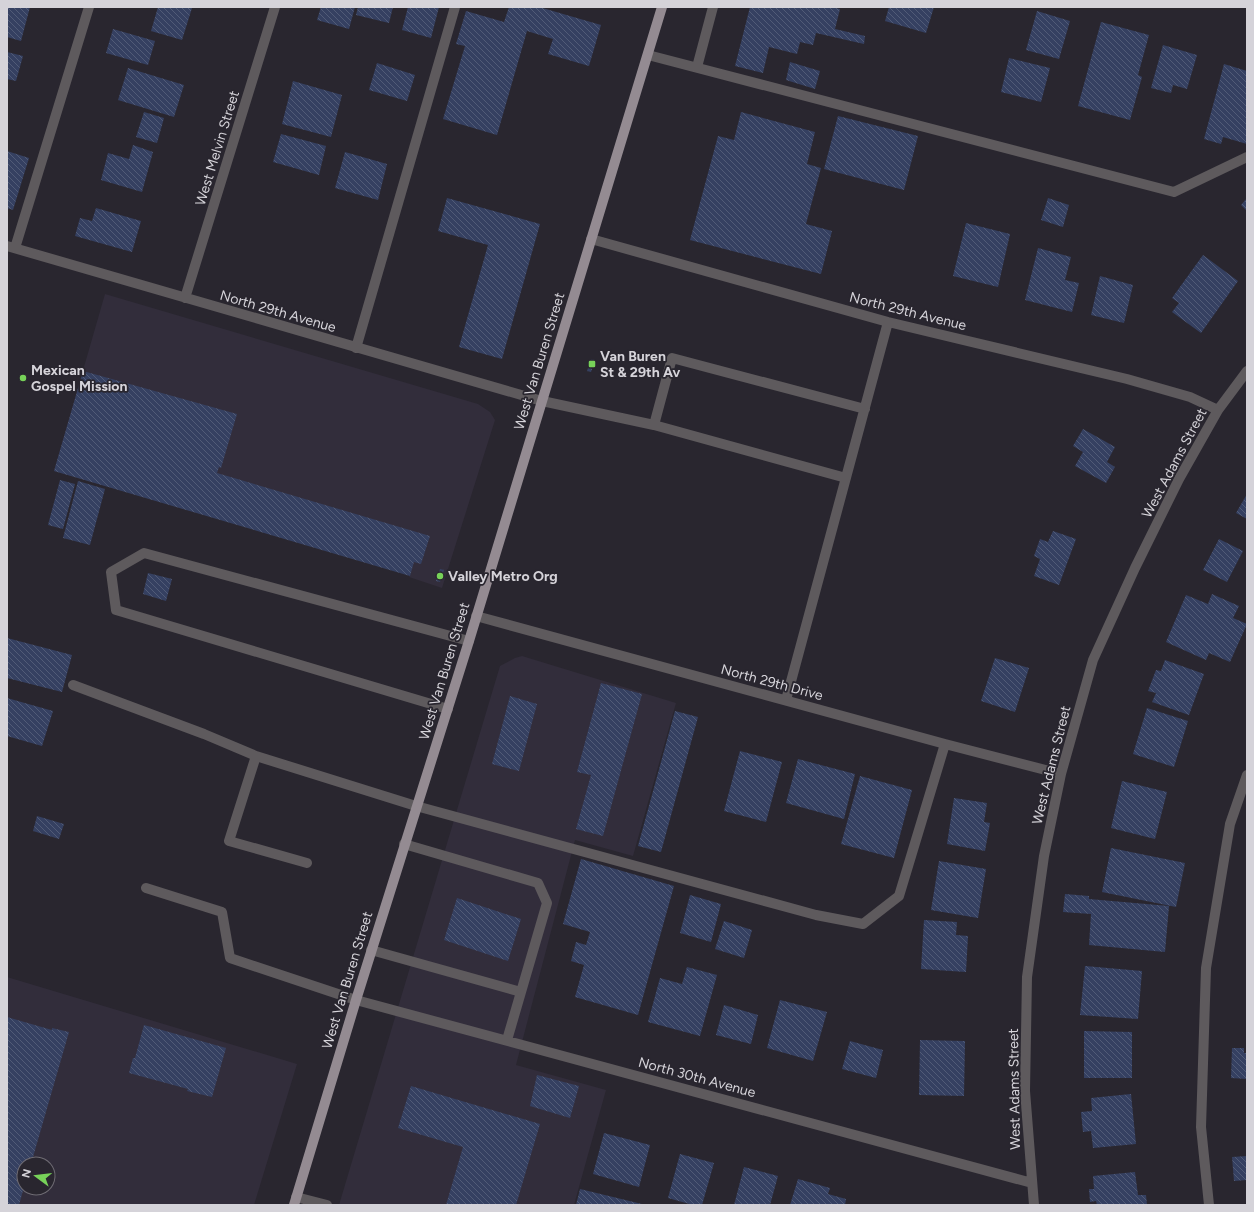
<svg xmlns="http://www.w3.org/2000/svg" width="1254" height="1212" viewBox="0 0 1254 1212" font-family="Figtree,sans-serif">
<defs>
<pattern id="building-back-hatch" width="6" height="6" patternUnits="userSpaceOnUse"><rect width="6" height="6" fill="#354061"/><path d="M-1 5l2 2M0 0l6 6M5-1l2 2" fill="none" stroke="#515b77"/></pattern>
</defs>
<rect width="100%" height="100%" fill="#29262f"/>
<path fill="#322d3b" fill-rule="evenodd" d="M105,294L478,404L490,412L495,420L442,588L409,577L410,575L54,471Z
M522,656L676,703L633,856L575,840L516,1065L606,1090L574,1205H339L500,666L515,658Z
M7,977L297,1064L254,1205H7ZM24,1164H48V1188H24Z"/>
<path fill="url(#building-back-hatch)" d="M7,7H30L21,41L7,37Z
M158,7L192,8L182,40L151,31Z
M321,7H355L349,29L317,20Z
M358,7H393L389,23L356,15Z
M408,7H439L431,38L402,30Z
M509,7H539L601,25L589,66L548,54L553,39L527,31L497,135L443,119L465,46L456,44L466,11L504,22Z
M750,7H832L840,9L835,29L865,36L864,44L816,33L813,45L800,42L797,54L769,47L763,73L735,66Z
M889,7H934L926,33L885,21Z
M1037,11L1070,21L1059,59L1026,50Z
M1101,22L1149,35L1138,75L1142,77L1130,120L1078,106Z
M113,29L155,41L148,65L106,53Z
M1163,45L1197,55L1187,89L1173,85L1171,93L1151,88Z
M7,52L23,56L16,81L7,79Z
M1009,58L1050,68L1041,102L1001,92Z
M790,62L820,71L815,89L786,80Z
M377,63L415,75L407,101L369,90Z
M1224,64L1247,71V144L1223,137L1221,144L1204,139Z
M128,68L184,85L174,117L118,100Z
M293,81L342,95L331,137L282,124Z
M144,112L164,118L157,143L136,137Z
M741,112L815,132L807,164L821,168L806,224L832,231L821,274L690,240L718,136L734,140Z
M838,116L918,136L904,190L824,169Z
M281,134L326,146L319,175L273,162Z
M133,145L153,152L142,192L101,180L108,153L129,159Z
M7,151L29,158L13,210L7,208Z
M345,152L387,164L378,200L335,188Z
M447,198L540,224L502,359L459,347L488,245L438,231Z
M1048,198L1069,205L1063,227L1041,220Z
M1247,198V211L1241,205Z
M96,208L141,221L132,252L75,236L80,218L92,221Z
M966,223L1010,234L998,287L953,276Z
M1038,248L1071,257L1065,280L1079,283L1072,312L1025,300Z
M1203,255L1238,281L1201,333L1172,312L1179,303L1172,298Z
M1100,276L1133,285L1124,323L1091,315Z
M591,359L595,360L591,372L587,371Z
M83,371L237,414L221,468L219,467L217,473L430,536L421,564L414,562L410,576L54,471Z
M1083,429L1115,447L1107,462L1115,467L1106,483L1075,466L1083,452L1073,446Z
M60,480L75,484L63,529L48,525Z
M78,481L105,489L90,545L63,538Z
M1247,494V519L1236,513Z
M1053,531L1076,539L1059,585L1034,576L1040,559L1034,556L1040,539L1048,542Z
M1219,539L1243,551L1227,582L1203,570Z
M440,569L444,570L440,582L436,581Z
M148,573L172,579L166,601L143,594Z
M1212,594L1239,606L1233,618L1247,624L1230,662L1209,653L1206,660L1166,642L1186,595L1208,604Z
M7,638L72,655L62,692L7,678Z
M995,658L1029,668L1015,712L981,701Z
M1165,660L1204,674L1189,715L1152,702L1156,693L1148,691L1156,670L1161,671Z
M601,683L642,694L603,836L576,829L591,775L577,772Z
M510,696L537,704L519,771L492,764Z
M7,698L53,711L42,746L7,736Z
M1147,708L1188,721L1174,767L1133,754Z
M675,711L698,717L661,852L638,846Z
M740,751L782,762L766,822L724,811Z
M798,759L855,774L844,819L786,803Z
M860,776L912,790L894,858L841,844Z
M1122,781L1167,792L1155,839L1111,828Z
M954,798L987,803L984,822L990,823L985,851L947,844Z
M37,816L64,824L59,839L33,831Z
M1111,848L1185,863L1176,907L1102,892Z
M581,859L674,886L638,1015L575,997L584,965L571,961L576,942L586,945L590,932L563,924Z
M939,861L986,869L978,918L931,910Z
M1065,894L1089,896V899L1169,906L1165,952L1089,945L1091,914L1063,912Z
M690,895L721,904L711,942L680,933Z
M457,898L521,919L508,961L444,940Z
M924,920L957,922L956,935L968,936L966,972L921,969Z
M724,921L752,930L744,958L715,949Z
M1085,966L1142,971L1138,1019L1080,1015Z
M687,967L717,975L700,1036L648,1022L660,978L682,984Z
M780,1000L827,1012L813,1061L767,1048Z
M724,1005L758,1015L751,1044L716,1035Z
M7,1017L52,1030V1028L69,1032L31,1164H24V1187L19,1205H7Z
M144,1025L226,1048L212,1097L187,1091L188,1089L129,1073L133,1058H135Z
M1084,1031L1132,1032V1078H1084Z
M920,1040L965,1041L964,1096L919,1095Z
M850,1041L883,1050L876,1078L842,1069Z
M1232,1048H1244V1053H1247V1079L1231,1078Z
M537,1075L579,1086L570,1118L530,1106Z
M411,1086L540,1124L516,1205H446L463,1147L398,1128Z
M1131,1094L1136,1144L1093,1148L1091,1131L1083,1132L1081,1112L1092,1111L1091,1098Z
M604,1133L650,1145L639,1187L593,1174Z
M680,1154L714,1163L702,1205H693L668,1198Z
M1247,1156V1180L1234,1181L1232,1157Z
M744,1167L778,1176L770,1205H734Z
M1135,1172L1138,1195H1146L1147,1205H1097L1096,1201L1090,1202L1089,1189H1094L1093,1176Z
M798,1179L830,1188L828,1194L846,1199L845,1205H790Z
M580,1189L642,1204V1205H576Z"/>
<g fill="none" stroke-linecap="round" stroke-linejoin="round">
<path stroke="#5e5a5d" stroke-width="10" d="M648,55L1174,192L1247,157
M697,67L713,7
M591,239L888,322L1127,379L1190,397L1218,410
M7,246L542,401L654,425L846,478
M15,248L89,7
M185,298L275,7
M356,348L455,7
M654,425L672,358L865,409
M476,616L945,744L1061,774
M73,685L204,734L256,756L416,806L816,915L863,924L899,896L945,744
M786,700L888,322
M448,709L116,610L111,572L144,553L469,641
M256,756L229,841L307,863
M404,844L538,883L547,903L507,1040
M146,888L222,912L230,958L356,1000L1032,1183
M371,950L521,992
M296,1197L327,1205
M1034,1205L1025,1091L1027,977L1044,856L1061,774L1093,660L1135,568L1179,479L1218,410L1247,371
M1209,1205L1201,1127L1206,968L1230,824L1247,775"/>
<path stroke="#948b92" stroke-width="10" d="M294,1205L356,1000L469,641L662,7"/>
</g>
<g fill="#77d259" stroke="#29262f" stroke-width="1.5">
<rect x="588" y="360" width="8" height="8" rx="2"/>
<circle cx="23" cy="378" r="4"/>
<circle cx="440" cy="576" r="4"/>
</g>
<g text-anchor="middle" stroke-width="3.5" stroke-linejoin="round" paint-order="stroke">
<g font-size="14" fill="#d5d3d9" stroke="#29262f">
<text transform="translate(217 148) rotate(-73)" y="5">West Melvin Street</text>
<text transform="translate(278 311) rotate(16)" y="5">North 29th Avenue</text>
<text transform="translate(908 311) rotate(14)" y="5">North 29th Avenue</text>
<text transform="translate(539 361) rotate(-73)" y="5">West Van Buren Street</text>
<text transform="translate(1174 463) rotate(-62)" y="5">West Adams Street</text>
<text transform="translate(444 671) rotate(-73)" y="5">West Van Buren Street</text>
<text transform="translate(772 682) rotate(15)" y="5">North 29th Drive</text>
<text transform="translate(1051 765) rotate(-76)" y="5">West Adams Street</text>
<text transform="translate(347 980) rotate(-73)" y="5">West Van Buren Street</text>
<text transform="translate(697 1077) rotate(15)" y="5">North 30th Avenue</text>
<text transform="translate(1014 1089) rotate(-91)" y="5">West Adams Street</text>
</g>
<g font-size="14" font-weight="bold" fill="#d5d3d9" stroke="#29262f" text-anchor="start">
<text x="600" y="361">Van Buren<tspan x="600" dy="16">St &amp; 29th Av</tspan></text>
<text x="31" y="375">Mexican<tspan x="31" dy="16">Gospel Mission</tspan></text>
<text x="448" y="581">Valley Metro Org</text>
</g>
</g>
<rect width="1254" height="1212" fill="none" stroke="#d5d3d9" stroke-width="16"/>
<g transform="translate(36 1176) rotate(285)"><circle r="19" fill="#29262f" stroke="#6e6b73"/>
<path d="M0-3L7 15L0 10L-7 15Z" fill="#77d259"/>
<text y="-6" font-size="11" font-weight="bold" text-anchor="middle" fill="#d5d3d9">N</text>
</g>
</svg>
